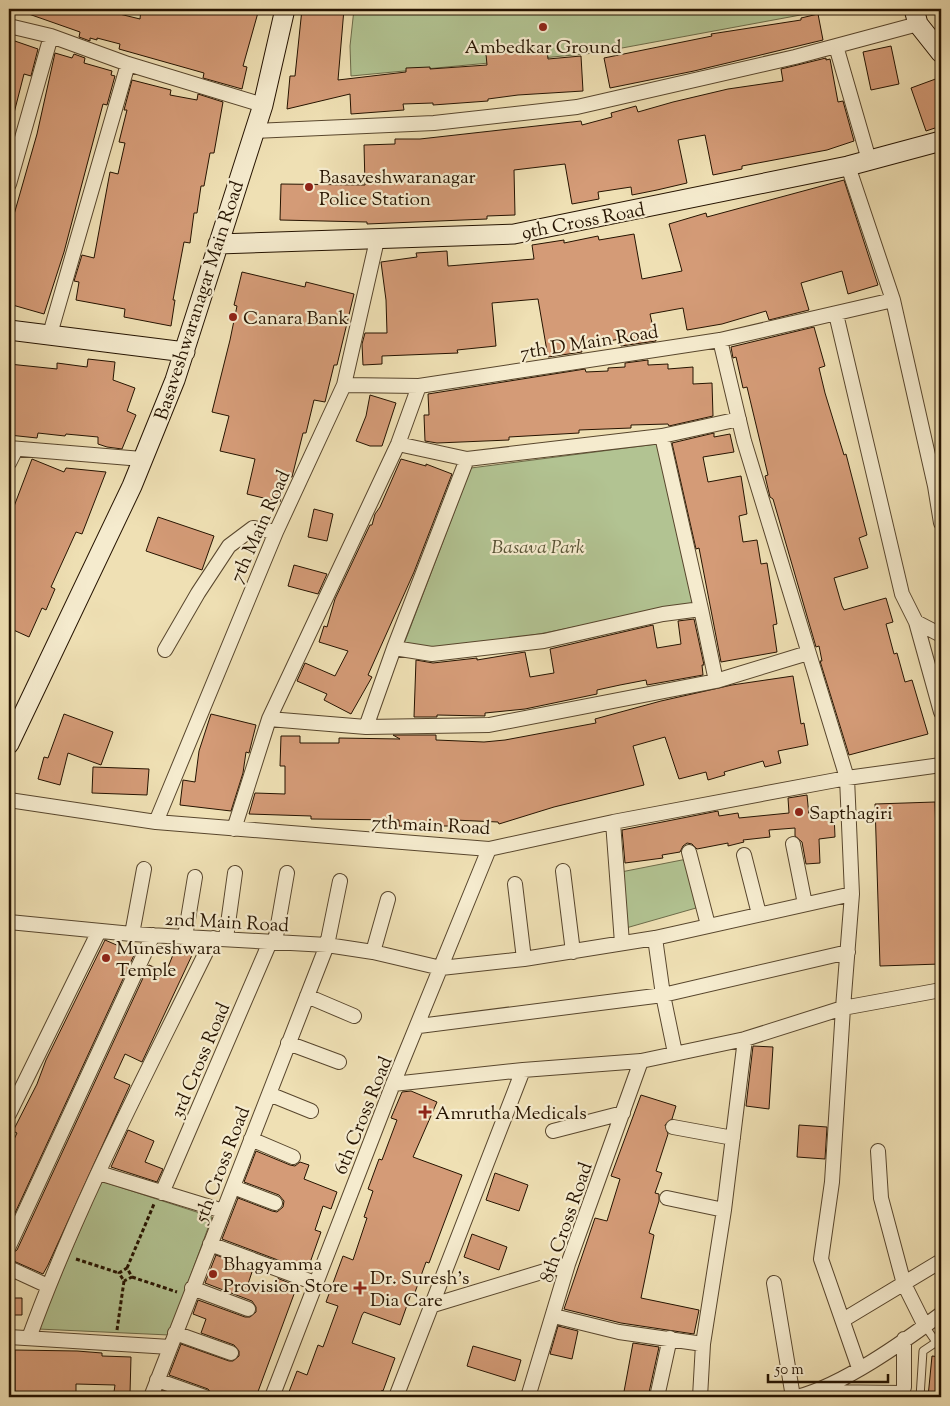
<svg xmlns="http://www.w3.org/2000/svg" width="950" height="1406" viewBox="0 0 950 1406" font-family="'Sorts Mill Goudy',serif">
<rect width="100%" height="100%" fill="#efe0b4"/>
<filter id="stains"><feTurbulence type="fractalNoise" baseFrequency=".004" numOctaves="4"/><feColorMatrix values="0 0 0 0 .2 0 0 0 0 .09 0 0 0 0 .02 0 0 0 .5 -.17"/></filter>
<radialGradient id="worn" r=".72"><stop offset=".6" stop-color="#630" stop-opacity="0"/><stop offset="1" stop-color="#630" stop-opacity=".3"/></radialGradient>
<path fill="#b2c392" stroke="#6c6b49" d="M354,9H833L595,53L351,76L350,46Z
M657,444L694,603L539,634L432,650L404,644L471,468Z
M687,859L696,908L626,928L621,872Z
M101,1181L212,1217L169,1335L38,1329Z"/>
<path fill="#d49b77" stroke="#251300" d="M24,9H99L140,19L141,9H259L243,66L247,67L242,89L203,78L204,73L119,49L120,44L97,38V40L90,38V41L79,37L80,32L23,12Z
M302,9H344L338,80L406,72V68L430,67V69L487,65L486,54L547,50L548,59L581,56L583,91L518,95L488,99V101L433,105V103L403,104L404,110L351,114L350,94L287,109L290,76H295Z
M818,14L823,40L694,71L610,88L604,58L712,36L711,34L801,20V18Z
M9,39L38,49L31,76L24,74L13,117H9Z
M891,46L899,84L871,90L863,52Z
M55,53L72,58L74,54L85,58L84,63L112,71L111,75L115,76L107,105L103,104L64,252L44,314L9,304V232L37,134Z
M826,58V60L830,59L838,102L843,101L854,141L827,150L742,166V169L713,175L705,135L678,140L687,183L657,190L632,195L631,187L598,192L599,199L572,204L565,164L514,170L515,215L487,216V219L367,224V222L280,220L281,184L365,185L364,145L395,144V139H420L581,121L582,125L612,117L611,113L636,106L638,112L673,102L728,89L783,81L781,69Z
M941,77V126L926,131L911,88Z
M132,80L171,90L170,95L197,100L198,94L223,102L214,153H210L204,186H201L197,213H194L190,243L184,242L173,300H175L171,326L124,317L125,309L76,300L79,282L74,281L82,255L94,258L110,172L118,174L125,143L119,142L127,110H124Z
M844,180L878,285L848,294L842,271L801,283L809,310L769,320L766,311L722,324L687,330L683,308L650,314L656,341L621,346L620,339L581,346L582,352L548,357L538,299L492,303L496,346L457,350L458,353L382,356V364L363,365L362,344L365,333H387L386,300L381,262L417,257L416,253L447,251L448,266L534,259L532,245L564,240V243L598,236L599,240L634,234L642,279L682,271L669,224L706,213L707,217Z
M242,272L305,287L306,282L354,294L337,365H334L325,402L314,400L306,433H303L292,477L286,476L280,502L247,494L255,459L220,451L229,416L212,412L230,340L237,306L234,305Z
M814,327L825,366L819,368L825,393L844,455L846,454L867,535L859,538L868,568L834,578L842,606L844,610L886,598L893,622L886,624L894,654L897,653L905,682L912,680L928,734L849,755L820,661H822L819,646L816,647L773,499L770,497L765,476L768,475L747,387L743,388L736,357L733,358L731,347Z
M88,359L115,362L113,380L135,388L127,411L136,415L122,449L107,447L98,444V437L66,434L65,436L38,433L37,438L9,435V364L57,369V363L87,367Z
M648,360V365L668,364V369L693,367V384L712,383L713,416L669,426L668,424L631,425V428L579,430V433L509,437V440L437,443L425,441L424,415H429L428,394L585,369L586,372L608,371V368L625,367V363Z
M370,395L396,403L382,446H370L356,441L366,416Z
M714,433V437L730,434L734,452L703,457L708,482L741,476L747,514L739,516L743,542L757,540L761,564L767,563L777,624L773,625L777,652L721,662L699,548L696,549L672,443Z
M32,459L64,472L66,468L106,472L82,534L76,532L51,587L55,589L46,610L42,608L29,637L9,628V507L13,509Z
M401,459L426,466V464L452,474L414,572L368,675L372,677L351,714L324,700L327,694L297,681L305,663L335,676L348,651L319,642L324,626L327,627L335,599L370,525H372L375,514L380,507Z
M314,509L333,514L327,541L308,537Z
M158,517L214,536L202,570L146,551Z
M294,565L327,574L318,594L288,586Z
M694,619L704,665H702L703,675L647,685L646,680L620,685L597,690V694L525,709L485,713V716L437,715V717H414L416,660L433,663L477,658V660L525,652L530,677L554,673L550,649L653,625L657,648L681,644L678,621Z
M793,676L801,724L804,723L808,745L778,751L781,763L765,767L763,761L724,772L725,775L708,780L706,772L679,779L665,737L633,746L644,785L554,807L499,824L498,822L454,820L453,826H399V820L311,819V816L249,814L255,793L285,794V766H280L281,736H300V743H339V738L400,739L393,735H436V740L484,742L505,740L596,723L595,719L661,701L732,685Z
M64,714L113,732L101,765L68,753L60,785L38,779L44,757L48,758Z
M211,714L256,725L249,753L246,752L243,773L231,811L180,805L183,780L195,782L199,751Z
M93,767L149,769L147,795L92,793Z
M807,795L809,816L834,814L835,837L819,839L820,863L806,864L802,842L795,836V828L769,830L770,837L743,840L744,842L728,846V843L697,849L692,844L687,843L683,846L680,852L662,855L663,858L625,863L622,830L718,811L719,816L738,813L739,818L789,813L788,798Z
M935,802L940,964L880,966L875,804Z
M105,940L135,953L9,1226V1150L17,1133L13,1131L37,1084L46,1060Z
M177,945L193,953L142,1062L125,1054L114,1078L130,1085L48,1265L43,1274L9,1259V1255L17,1250L149,965L166,972Z
M753,1046L773,1047L769,1109L746,1106Z
M411,1091L437,1102L413,1157L462,1175L429,1263L426,1262L414,1295L411,1294L400,1325L364,1312L362,1315L352,1343L395,1358L383,1391L382,1390L379,1397H287L297,1371L307,1375L318,1345L323,1347L338,1306L326,1302L343,1256L353,1260L367,1218L364,1217L373,1191L368,1189L379,1159L382,1160L397,1120L391,1118L402,1092Z
M641,1095L676,1106L672,1119L665,1125L668,1134L656,1171L662,1173L655,1193L659,1194V1201L649,1233L654,1235L641,1298L699,1310L694,1334L621,1323L564,1309L595,1218L607,1221L620,1179L611,1176Z
M799,1125L827,1127L825,1159L797,1157Z
M128,1130L154,1141L145,1162L163,1169L157,1182L111,1167Z
M256,1151L290,1165L295,1166L300,1162L309,1165L304,1179L337,1192L331,1209L323,1206L315,1230L321,1232L307,1271L222,1239L238,1198L272,1211L277,1212L283,1207L284,1201L279,1195L244,1182Z
M495,1173L528,1185L519,1211L486,1200Z
M472,1234L507,1247L499,1270L464,1257Z
M216,1255L253,1269L248,1284L273,1292L277,1278L297,1286L256,1397H214L208,1389L169,1375L181,1344L229,1361H233L239,1356V1351L234,1345L201,1333L206,1319L193,1314L198,1300L245,1317H250L256,1312V1307L252,1301L205,1283Z
M9,1298H22V1315H9Z
M558,1326L578,1331L572,1359L550,1354Z
M633,1343L659,1347L648,1397H623Z
M473,1346L521,1360L515,1381L467,1366Z
M15,1350L77,1351L102,1353V1356L131,1357L130,1393L114,1392L115,1385L76,1384V1392H72L71,1397H15Z
M932,1356L941,1357V1397H928Z
M163,1391L180,1397H160Z"/>
<g fill="none" stroke-linecap="round" stroke-linejoin="round">
<g stroke="#58462d" stroke-width="9">
<path id="lane" d="M925,1326L936,1342
M920,1397L923,1351L941,1339"/>
</g>
<g stroke="#58462d" stroke-width="16">
<path id="street" d="M9,26L51,36L128,64L263,105
M836,46L869,160
M253,131L434,123L577,107L795,57L918,24
M848,166L893,300L935,486L941,523
M9,184L51,36
M836,314L902,594L916,622L941,635
M50,334L128,64
M720,340L744,441L847,778L852,894L843,1008L941,990
M344,385L419,386L720,340L893,300
M662,436L739,419
M9,448L142,459
M9,463L16,449
M701,609L716,681
M916,622L941,712
M394,648L432,654L544,641L663,614L701,609L662,436L467,459
M165,650L198,593L229,546L253,528L276,532
M269,719L366,727L489,725L716,681L808,653
M366,727L394,648L467,459L398,444
M9,800L156,822L489,849L613,822L847,778L941,765
M156,822L276,532L344,385L377,240
M613,822L622,943
M234,829L269,719L398,444L419,386
M793,844L805,904
M689,852L708,925
M744,855L759,914
M563,871L573,952
M515,884L524,959
M9,922L132,934L327,945L373,952L441,968L524,959L655,938L852,894
M132,934L144,869
M185,937L195,877
M226,938L235,873
M655,938L663,995L675,1053
M275,942L287,873
M373,952L388,899
M307,996L354,1016
M419,1026L663,995L848,952
M288,1043L339,1062
M393,1084L523,1070L641,1061L745,1039L843,1008L832,1182L821,1259L859,1368
M269,1094L311,1111
M9,1114L99,931
M673,1127L733,1138
M553,1131L623,1113
M251,1139L293,1157
M878,1151L881,1198L904,1284L925,1326
M99,1173L223,1211
M233,1187L275,1203
M162,1193L270,942
M667,1198L724,1210
M210,1244L315,1283
M9,1246L153,935
M9,1268L48,1286
M774,1283L793,1397
M192,1288L248,1309
M433,1305L568,1264
M554,1316L619,1332L703,1344
M843,1320L941,1261
M175,1333L231,1353
M9,1337L170,1347
M29,1338C79,1200 149,1069 213,938
M157,1380L205,1397
M816,1392L902,1393L904,1387V1339
M151,1397L327,945L340,881
M272,1397L393,1084L489,849
M396,1397L523,1070
M528,1397L568,1264L641,1061
M657,1397L670,1338
M700,1397L703,1344L724,1210L745,1039
M797,1397C843,1385 902,1343 941,1314"/>
</g>
<g stroke="#251300" stroke-width="21">
<path id="secondary" d="M914,9L918,24L941,53
M218,244L514,234L848,166L941,141
M9,330L185,352
M9,744L132,486L175,380L263,105L285,9"/>
</g>
<path stroke="#251300" stroke-width="3" stroke-dasharray="4 2.5" stroke-linecap="butt" d="M76,1259L119,1273
M127,1268L154,1204
M132,1277L177,1292
M117,1330L124,1281L119,1273L127,1268L132,1277L124,1281"/>
<use href="#lane" stroke="#f5ebce" stroke-width="7"/>
<use href="#street" stroke="#f5ebce" stroke-width="14"/>
<use href="#secondary" stroke="#f5ebce" stroke-width="19"/>
</g>
<g fill="#8f2418" stroke="#f5ebce" stroke-width="2">
<circle cx="543" cy="27" r="5"/>
<circle cx="309" cy="187" r="5"/>
<circle cx="233" cy="317" r="5"/>
<circle cx="799" cy="812" r="5"/>
<circle cx="106" cy="958" r="5"/>
<path d="M422.5 1104.5h5v5h5v5h-5v5h-5v-5h-5v-5h5z"/>
<circle cx="213" cy="1274" r="5"/>
<path d="M357.5 1280.5h5v5h5v5h-5v5h-5v-5h-5v-5h5z"/>
</g>
<g text-anchor="middle" stroke-width="4.5" stroke-linejoin="round" paint-order="stroke">
<g font-size="19" fill="#251300" stroke="#f5ebce" text-anchor="start">
<text x="543" y="53" text-anchor="middle">Ambedkar Ground</text>
<text x="319" y="183">Basaveshwaranagar<tspan x="319" dy="22">Police Station</tspan></text>
<text x="243" y="324">Canara Bank</text>
<text x="809" y="819">Sapthagiri</text>
<text x="116" y="954">Muneshwara<tspan x="116" dy="22">Temple</tspan></text>
<text x="435" y="1119">Amrutha Medicals</text>
<text x="223" y="1270">Bhagyamma<tspan x="223" dy="22">Provision Store</tspan></text>
<text x="370" y="1284">Dr. Suresh's<tspan x="370" dy="22">Dia Care</tspan></text>
</g>
<g font-size="19" fill="#251300" stroke="#f5ebce">
<text transform="translate(583 220) rotate(-11)" y="7">9th Cross Road</text>
<text transform="translate(198 300) rotate(-72)" y="7">Basaveshwaranagar Main Road</text>
<text transform="translate(589 341) rotate(-9)" y="7">7th D Main Road</text>
<text transform="translate(259 526) rotate(-66)" y="7">7th Main Road</text>
<text transform="translate(431 824) rotate(3)" y="7">7th main Road</text>
<text transform="translate(227 921) rotate(3)" y="7">2nd Main Road</text>
<text transform="translate(199 1060) rotate(-67)" y="7">3rd Cross Road</text>
<text transform="translate(362 1115) rotate(-68)" y="7">6th Cross Road</text>
<text transform="translate(221 1164) rotate(-69)" y="7">5th Cross Road</text>
<text transform="translate(565 1222) rotate(-71)" y="7">8th Cross Road</text>
</g>
<g font-size="19" font-style="italic" fill="#565133" stroke="#f5ebce">
<text x="538" y="553">Basava Park</text>
</g>
</g>
<rect width="950" height="1406" fill="none" stroke="#efe0b4" stroke-width="30"/>
<rect x="10" y="10" width="930" height="1386" fill="none" stroke="#251300" stroke-width="2.5"/>
<rect x="15" y="15" width="920" height="1376" fill="none" stroke="#251300"/>
<path d="M768 1374v8h120v-8" fill="none" stroke="#251300" stroke-width="2.5"/>
<text x="775" y="1374" font-size="15" fill="#251300" stroke="#f5ebce" stroke-width="4" paint-order="stroke">50 m</text>
<rect width="100%" height="100%" filter="url(#stains)"/>
<rect width="100%" height="100%" fill="url(#worn)"/>
</svg>
